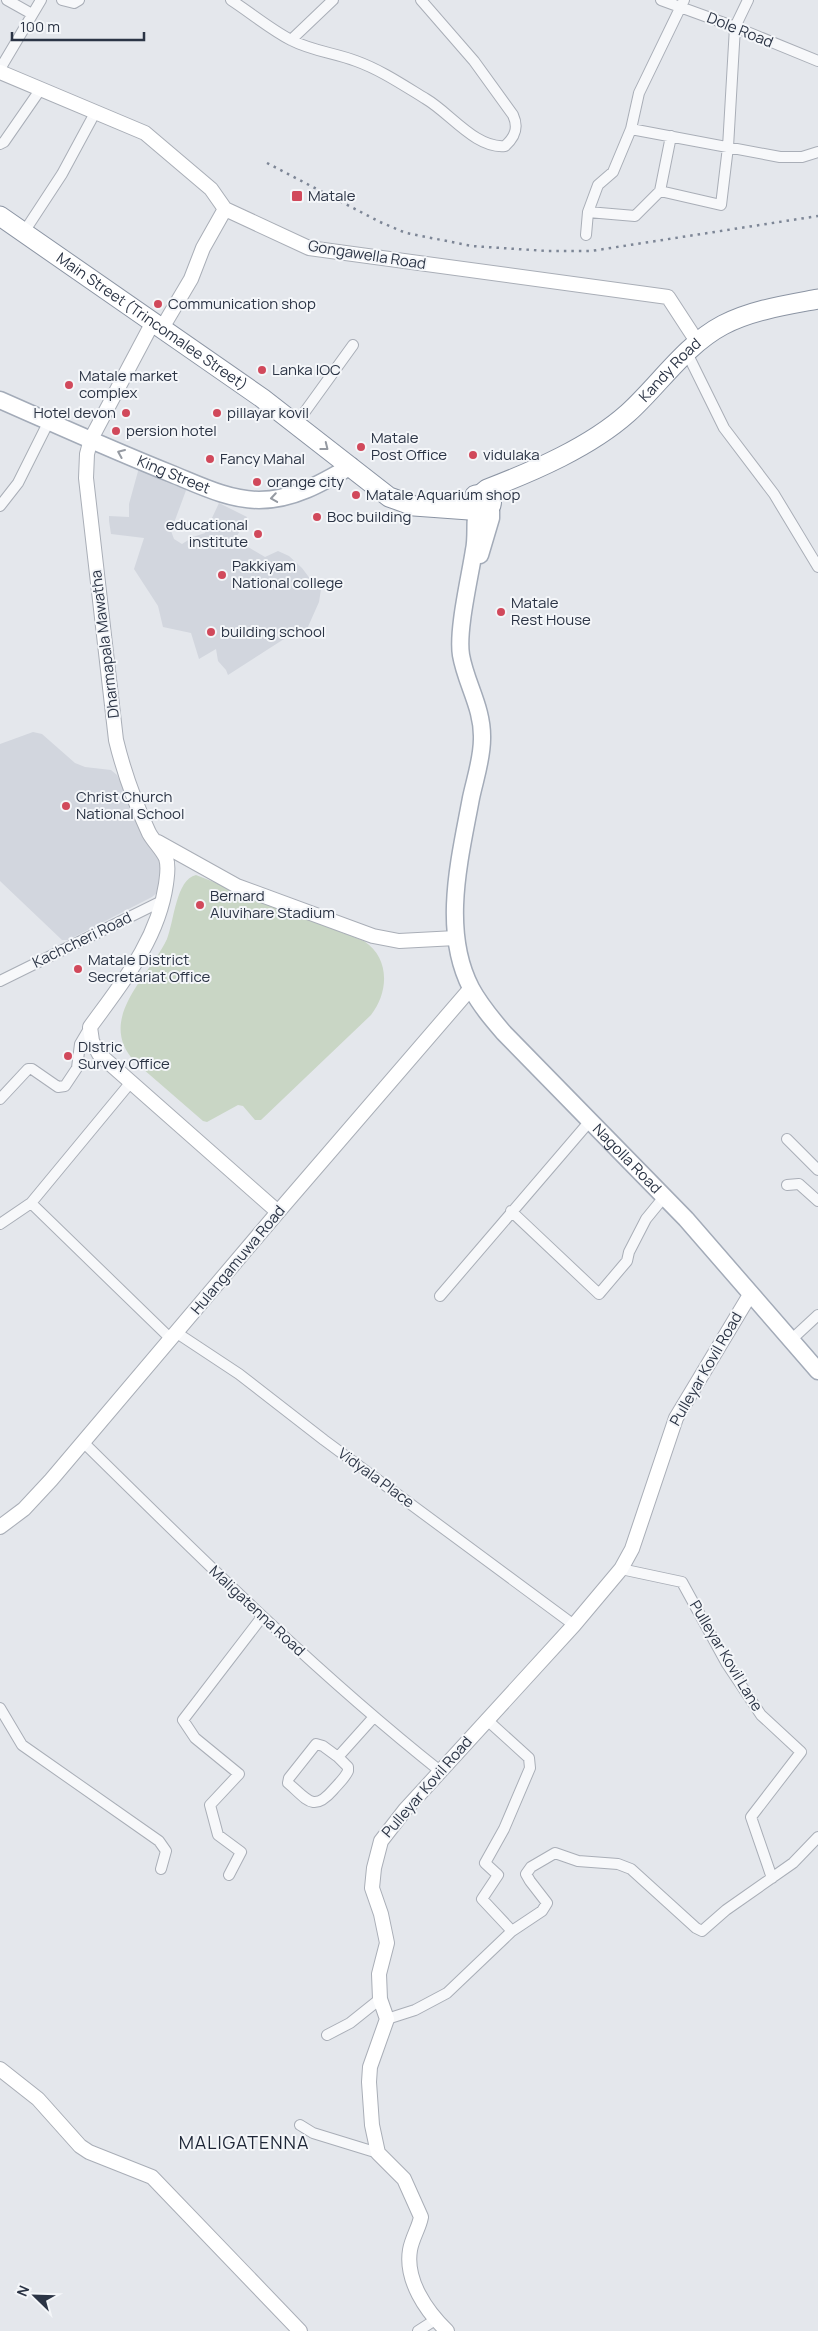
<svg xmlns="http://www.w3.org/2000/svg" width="818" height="2331" viewBox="0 0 818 2331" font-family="Manrope,sans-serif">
<rect width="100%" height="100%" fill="#e4e7ec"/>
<path fill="#d2d6de" d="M140,464L188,485L171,531L174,539L182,544L193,537L205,533L219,503L247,517L237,536L243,544L265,557L278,551L289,556L302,568L311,580L322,583L319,602L307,629L284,639L228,675L226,670L218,661L216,649L199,659L191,633L163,627L158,606L134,569L144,538L111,534L109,521V516L129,517V504Z
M33,732L42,734L75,763L85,767L111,770L117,775L148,837L164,862L159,891L152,897L68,940H62L0,881V744Z"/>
<path fill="#c9d6c5" d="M196,875L364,941C390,958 389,992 371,1015L261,1120H255L243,1106L238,1105L207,1122L203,1121L135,1062C95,1019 149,977 167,939C174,922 176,879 196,875Z"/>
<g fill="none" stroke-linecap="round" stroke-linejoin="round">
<g stroke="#a9aeb7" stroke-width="12">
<path id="street" d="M7,0L32,14
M62,0L74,3L79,0
M231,0C251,13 270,29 291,40C312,51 335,53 356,61C381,70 403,85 426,99C450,113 476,149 505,146C515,137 519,128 513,115L474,61L421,0
M661,0L735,27L818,61
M291,40L333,0
M0,69L41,0
M631,129L780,157H802L818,152
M0,144L4,142L40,90
M660,191L721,205L728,147L735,27L748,0
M588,212L635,216L660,191L671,136
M24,232L62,174L96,111
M586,235L588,212L598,185L613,172L631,129L639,93L684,0
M687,353L724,428L774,494L818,567
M296,424L353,345
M0,506L18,483L49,421
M0,981L164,900
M0,1099L28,1069H32L58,1087L65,1086L77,1068L80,1044L90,1027
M787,1139L818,1170
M787,1185L799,1184L818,1201
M31,1203L171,1339
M511,1211L599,1294L627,1261L629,1252L646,1219L664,1197
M0,1224L31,1203L131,1082
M440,1296L590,1121
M177,1333L239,1374L324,1440L574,1625
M791,1340L818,1315
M83,1442C199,1556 313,1670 440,1771
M621,1569L682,1582L727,1664L761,1715L801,1752L751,1817L772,1878
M0,1708L22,1745L159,1841L166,1851L161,1869
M486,1719L529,1758L530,1768L504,1829L485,1863L498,1875L482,1899L512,1931
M338,1757L323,1746L316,1744L289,1778L288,1783C307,1799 313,1813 333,1790C338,1784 345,1778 348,1771V1767L338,1757L373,1718
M229,1875L241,1852L218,1835L210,1805L239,1774L195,1738L183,1720L262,1617
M387,2019L415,2010L447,1993L512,1931L542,1911L547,1903L530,1881L526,1874L531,1867L555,1853L578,1861L618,1864L631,1869L696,1928L702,1931L726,1910L793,1863L818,1837
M327,2035L350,2023L380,1999
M300,2125L313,2133L378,2153
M418,2331L435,2320"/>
</g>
<g stroke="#a9aeb7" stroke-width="16">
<path id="secondary" d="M0,72L145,133L211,189L225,209L309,248L668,297L698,343
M153,322L91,439L87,454L86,478L116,740C124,773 135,803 149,833C154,842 162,849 166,858C169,867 167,875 166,884C158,940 122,983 90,1027L92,1041L99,1054L278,1212
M162,328L191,279L203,248L225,209
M158,842L237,886L373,936L399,941L456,938
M0,1527L24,1509L51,1480L278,1212L471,988
M0,2069L38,2099L80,2146L89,2152L152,2177L300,2331
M447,2331C426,2311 405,2280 410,2250C412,2238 419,2228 421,2217L404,2179L378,2153L372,2125L369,2082L370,2067L387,2019L380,1999L379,1974L387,1943L381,1914L372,1888L374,1868L381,1841L405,1810L574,1625L621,1569L632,1549L676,1418L751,1293"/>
</g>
<g stroke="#a3abb8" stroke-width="19">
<g id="primary">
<path id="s1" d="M0,400C57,425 114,451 172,474C199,485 229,500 259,500C293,500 322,483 351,466"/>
<path id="s2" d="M477,509C474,523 477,536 474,550C470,577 457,630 461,655C466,684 483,708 482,739C482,759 475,779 471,798C460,858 441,930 471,988C480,1005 492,1019 504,1033L686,1219L818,1371"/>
<path d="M480,555L491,518V505"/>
</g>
</g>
<g stroke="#8b94a3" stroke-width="21">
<g id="highway">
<path id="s3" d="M0,216L262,398L389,497L414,506L483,511L491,505C493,498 488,493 481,494C475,497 474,503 477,509"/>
<path id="s4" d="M475,495L481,494L487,489C534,471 590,447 628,413C659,385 685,345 723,325C752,310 786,305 818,299"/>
</g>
</g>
<use href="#street" stroke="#f7f8fa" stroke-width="10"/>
<use href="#secondary" stroke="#fff" stroke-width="14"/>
<use href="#primary" stroke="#fff" stroke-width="16"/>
<use href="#highway" stroke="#fff" stroke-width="19"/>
<path stroke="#7d8696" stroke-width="2.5" stroke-dasharray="2.5 5" stroke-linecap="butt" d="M267,163L380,222L406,233L472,246L547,251H591L818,216"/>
</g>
<defs><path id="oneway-chevron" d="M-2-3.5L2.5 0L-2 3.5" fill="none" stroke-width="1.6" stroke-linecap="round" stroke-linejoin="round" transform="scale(1.25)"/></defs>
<g stroke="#959aa2">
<use href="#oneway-chevron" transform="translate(325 447) rotate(38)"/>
<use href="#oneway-chevron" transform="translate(121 453) rotate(-157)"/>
<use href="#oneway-chevron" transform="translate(274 498) rotate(171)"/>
</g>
<g fill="#d1495b" stroke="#f4f6f9" stroke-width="2">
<rect x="291" y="190" width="12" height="12" rx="2.5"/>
<circle cx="158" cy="304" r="5"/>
<circle cx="262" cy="370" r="5"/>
<circle cx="69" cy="385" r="5"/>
<circle cx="126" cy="413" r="5"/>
<circle cx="217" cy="413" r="5"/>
<circle cx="116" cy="431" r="5"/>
<circle cx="361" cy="447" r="5"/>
<circle cx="473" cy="455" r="5"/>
<circle cx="210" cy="459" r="5"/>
<circle cx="257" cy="482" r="5"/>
<circle cx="356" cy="495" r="5"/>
<circle cx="317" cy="517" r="5"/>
<circle cx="258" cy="534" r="5"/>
<circle cx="222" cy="575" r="5"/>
<circle cx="501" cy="612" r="5"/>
<circle cx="211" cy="632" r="5"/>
<circle cx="66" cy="806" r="5"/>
<circle cx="200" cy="905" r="5"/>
<circle cx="78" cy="969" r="5"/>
<circle cx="68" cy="1056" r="5"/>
</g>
<g text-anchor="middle" stroke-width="4" stroke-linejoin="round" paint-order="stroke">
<g font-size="15" fill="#2b3445" stroke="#f4f6f9">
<text transform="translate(740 30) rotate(22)" y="5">Dole Road</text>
<text transform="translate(367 255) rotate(9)" y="5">Gongawella Road</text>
<text dy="5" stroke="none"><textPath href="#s3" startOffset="185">Main Street (Trincomalee Street)</textPath></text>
<text dy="5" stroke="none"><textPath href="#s4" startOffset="235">Kandy Road</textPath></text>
<text dy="5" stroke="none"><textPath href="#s1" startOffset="189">King Street</textPath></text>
<text transform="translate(105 644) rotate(-97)" y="5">Dharmapala Mawatha</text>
<text transform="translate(82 940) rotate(-26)" y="5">Kachcheri Road</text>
<text dy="5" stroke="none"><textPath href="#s2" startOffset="720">Nagolla Road</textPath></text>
<text transform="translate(238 1260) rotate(-50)" y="5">Hulangamuwa Road</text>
<text transform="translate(706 1369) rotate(-60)" y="5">Pulleyar Kovil Road</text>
<text transform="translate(376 1478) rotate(36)" y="5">Vidyala Place</text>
<text transform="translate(257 1611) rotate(43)" y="5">Maligatenna Road</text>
<text transform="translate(726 1656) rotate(59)" y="5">Pulleyar Kovil Lane</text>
<text transform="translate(427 1787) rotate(-49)" y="5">Pulleyar Kovil Road</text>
</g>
<g font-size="15" fill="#2b3445" stroke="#f4f6f9" text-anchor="start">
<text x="308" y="201">Matale</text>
<text x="168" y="309">Communication shop</text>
<text x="272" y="375">Lanka IOC</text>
<text x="79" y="381">Matale market<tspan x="79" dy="17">complex</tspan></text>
<text x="116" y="418" text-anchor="end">Hotel devon</text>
<text x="227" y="418">pillayar kovil</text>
<text x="126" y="436">persion hotel</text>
<text x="371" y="443">Matale<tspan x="371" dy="17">Post Office</tspan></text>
<text x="483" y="460">vidulaka</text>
<text x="220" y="464">Fancy Mahal</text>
<text x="267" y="487">orange city</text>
<text x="366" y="500">Matale Aquarium shop</text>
<text x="327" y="522">Boc building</text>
<text x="248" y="530" text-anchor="end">educational<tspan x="248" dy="17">institute</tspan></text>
<text x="232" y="571">Pakkiyam<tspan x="232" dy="17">National college</tspan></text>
<text x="511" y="608">Matale<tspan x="511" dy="17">Rest House</tspan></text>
<text x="221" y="637">building school</text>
<text x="76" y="802">Christ Church<tspan x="76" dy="17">National School</tspan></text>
<text x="210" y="901">Bernard<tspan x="210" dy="17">Aluvihare Stadium</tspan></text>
<text x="88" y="965">Matale District<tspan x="88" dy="17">Secretariat Office</tspan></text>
<text x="78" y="1052">DIstric<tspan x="78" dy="17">Survey Office</tspan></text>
</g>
<g font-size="18" letter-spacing="1" fill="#1d2536" stroke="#f4f6f9">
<text x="244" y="2149">MALIGATENNA</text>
</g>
</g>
<g transform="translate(35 2296) rotate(293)" stroke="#f4f6f9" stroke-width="4" paint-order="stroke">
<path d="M0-4L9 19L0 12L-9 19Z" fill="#2b3445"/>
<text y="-8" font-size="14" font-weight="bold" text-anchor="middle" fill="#2b3445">N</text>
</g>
<path d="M12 32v8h132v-8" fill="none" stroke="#2b3445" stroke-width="2.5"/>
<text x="20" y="32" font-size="15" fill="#2b3445" stroke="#f4f6f9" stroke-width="4" paint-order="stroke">100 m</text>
</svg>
